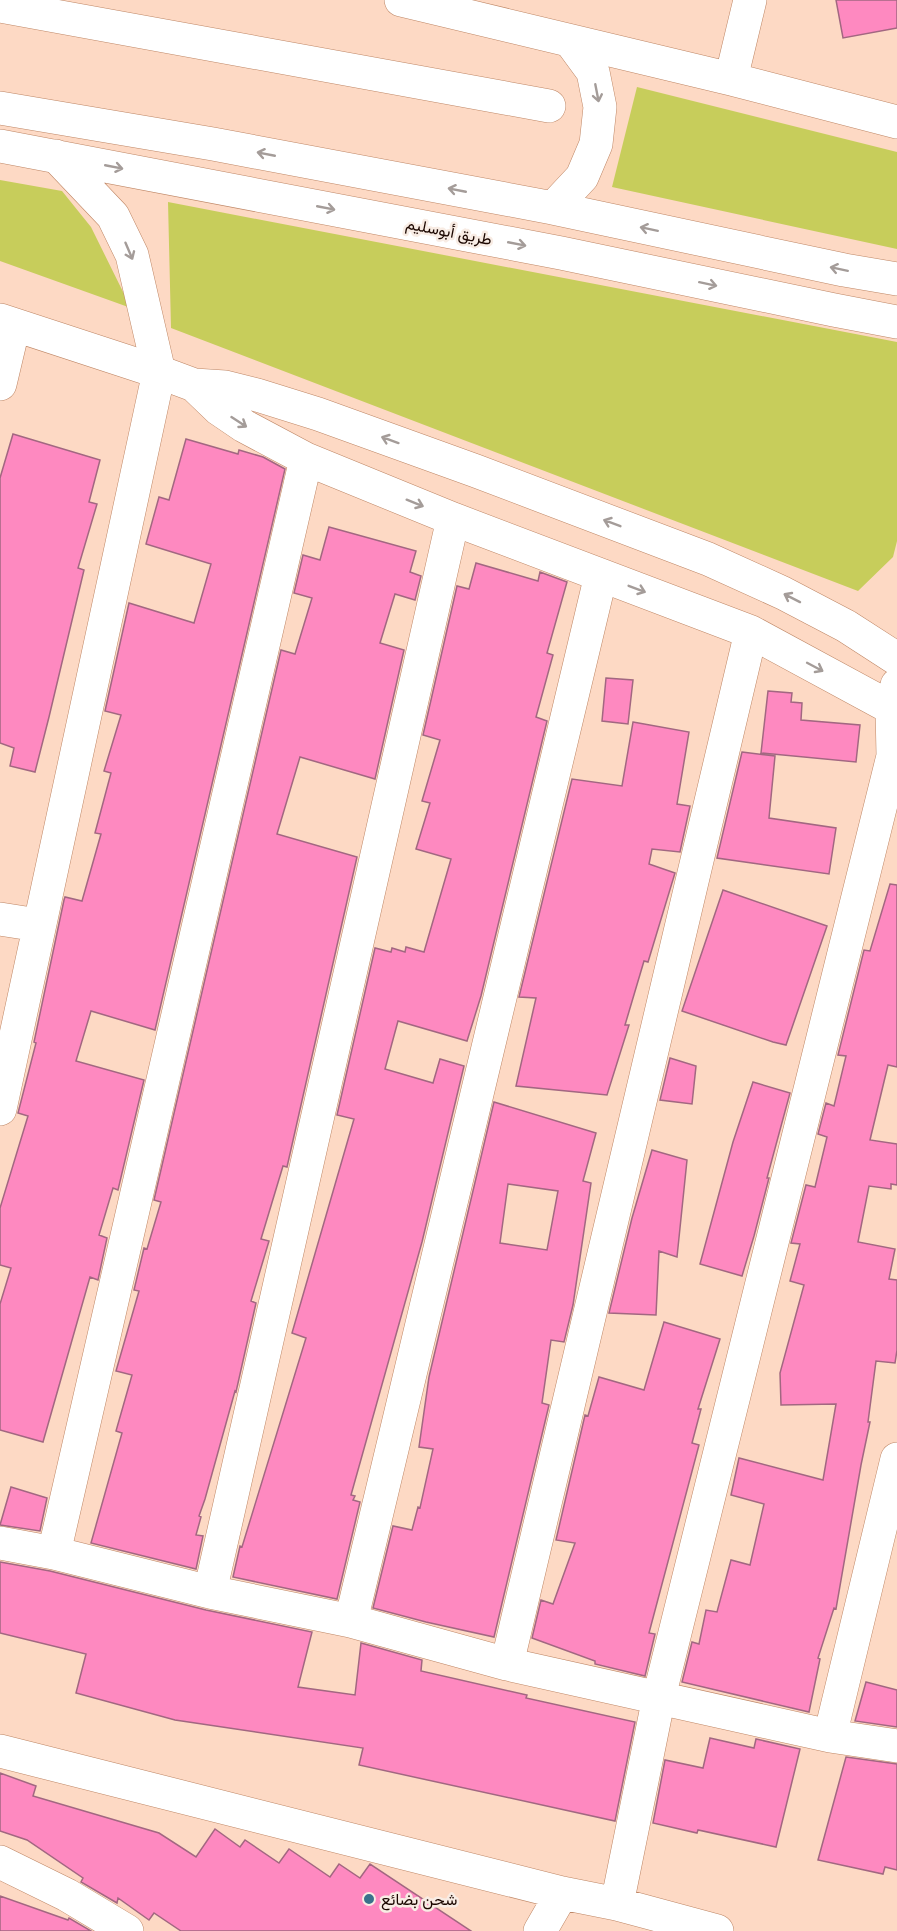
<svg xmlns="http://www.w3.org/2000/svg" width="897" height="1931" viewBox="0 0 897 1931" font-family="Mulish,Vazirmatn,sans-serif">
<rect width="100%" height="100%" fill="#fdd9c4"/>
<path fill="#c7cd5b" d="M637,87L897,152V249L612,187Z
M0,180L62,191L91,227L131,308L0,261Z
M168,202L897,342V541L893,557L858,591L171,328Z"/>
<path fill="#fe89c0" stroke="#a26781" stroke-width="1.5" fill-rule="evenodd" d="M836,0H897V28L843,38Z
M13,434L100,460L89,502L97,504L78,568L84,570L49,717L35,772L10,766L14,748L0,743V478Z
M186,439L238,454L239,450L263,457L285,469L155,1030L91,1011L76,1061L144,1080L118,1190L113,1188L99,1235L107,1238L98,1280L90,1277L43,1442L0,1430V1304L11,1268L0,1265V1208L28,1116L18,1113L36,1043L34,1042L64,900L65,897L82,901L101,834L95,833L111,773L104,771L121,715L105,711L129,603L194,623L211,564L146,544L159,497L169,500Z
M329,527L416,551L410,572L421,576L415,600L395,594L380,643L404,650L375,779L300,757L277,834L357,857L287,1167L283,1166L261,1239L269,1241L251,1301L256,1303L236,1392L235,1391L205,1499L199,1516L201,1517L196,1535L203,1536L196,1569L91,1543L122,1433L116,1431L132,1375L116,1371L139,1291L134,1290L144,1248L147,1249L161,1202L154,1200L281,650L295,654L312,598L294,593L303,555L320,560Z
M476,563L538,581L540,572L567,582L547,653L553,655L536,717L547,721L481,996L467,1041L398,1021L385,1069L433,1083L440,1059L464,1066L422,1242L351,1495L355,1496L353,1500L360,1502L337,1599L233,1577L240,1546L242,1547L306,1338L292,1333L354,1119L337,1115L375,948L391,952L392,948L405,952L406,947L424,952L451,859L416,849L430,803L422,801L440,740L423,735L457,586L469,589Z
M606,678L633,680L628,724L602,721Z
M768,691L792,693L791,702L802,703L801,720L860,725L856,762L761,753Z
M633,722L689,732L677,804L690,806L680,852L652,849L649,864L675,873L648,962L644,961L625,1025H629L607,1095L516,1086L536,998L519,997L572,779L622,786Z
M742,752L775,756L769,818L836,828L829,874L717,858Z
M890,884L897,885V1067L888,1065L870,1140L897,1144V1185L891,1184V1189L869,1186L858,1242L895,1249L889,1279L897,1280V1350L895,1363L876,1361L868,1422H870L861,1465L836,1609L834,1608L818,1658L820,1659L809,1712L682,1682L692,1642L699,1644L706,1610L717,1612L731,1560L750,1565L764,1504L731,1495L739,1458L823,1480L836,1404L781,1405L780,1373L804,1285L790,1281L800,1244L791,1243L806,1185L815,1187L827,1137L818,1134L826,1103L834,1106L846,1056L838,1055L864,950L870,951Z
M723,890L827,926L786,1045L773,1042L682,1011Z
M670,1058L696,1066L692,1104L660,1100Z
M753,1082L790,1093L767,1178H769L754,1236L742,1276L700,1264L733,1142Z
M494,1102L596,1133L583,1181L591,1183L573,1305L564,1342L551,1340L542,1403L549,1405L494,1637L426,1622L373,1608L393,1526L412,1530L418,1507L420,1508L433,1449L419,1447L429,1377ZM508,1184L558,1191L547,1250L500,1243Z
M652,1150L687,1160L677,1257L659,1251L656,1315L609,1313L632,1218Z
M664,1322L720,1339L698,1409H701L692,1443L699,1445L649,1633L655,1634L645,1676L595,1664V1661L532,1638L541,1600L553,1604L575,1543L556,1540L585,1415L588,1416L599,1377L644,1390Z
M11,1487L47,1498L40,1531L0,1525Z
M0,1562L50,1571L206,1610L312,1632L298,1687L355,1695L361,1643L422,1660L421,1671L527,1695L526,1698L635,1722L615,1821L359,1765L363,1748L175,1720L76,1693L86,1654L0,1633Z
M866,1682L897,1690V1727L855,1721Z
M710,1738L754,1748L756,1739L800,1749L776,1847L698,1830L697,1833L653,1823L665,1760L703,1768Z
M846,1757L897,1764V1870L885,1867L883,1874L818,1860Z
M0,1773L36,1786L33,1796L159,1833L196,1857L215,1829L240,1847L245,1840L279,1863L289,1849L330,1877L339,1864L360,1878L370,1864L471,1931H181L154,1913L149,1920L118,1898L117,1903L81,1882L83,1878L27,1840L0,1831Z
M0,1896L68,1920L69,1918L91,1931H0Z"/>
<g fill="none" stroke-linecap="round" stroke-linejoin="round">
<g stroke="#be8665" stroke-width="34">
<path id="minor" d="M401,0L731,79L897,122
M0,6L549,106
M731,79L750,0
M0,320L159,372L194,385L225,387L257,395L318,414L476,471L708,559L783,593L846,626L897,659
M0,384L14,325
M194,385L219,409L244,426L306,459L453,519L751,632L897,711
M0,919L38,925
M0,1109L159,372
M0,1543L54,1553L210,1592L351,1621L507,1664L830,1736L897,1746
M54,1553L306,459
M210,1592L453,519
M351,1621L601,575
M507,1664L751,632
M830,1736L897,1459
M0,1751L562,1893L617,1904L717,1931
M0,1862L67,1895L127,1931
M617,1904L659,1697L893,756L892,709L897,685
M540,1931L562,1893"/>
</g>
<g stroke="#be8665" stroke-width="34">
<path id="major" d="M0,108L213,144L553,208L844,270L897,279
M0,146L561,253L834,310L897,322
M56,156L113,216L132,255L159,372
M553,208L582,177L596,144L600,107L593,72L571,42"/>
</g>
<use href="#minor" stroke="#fff" stroke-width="33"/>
<use href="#major" stroke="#fff" stroke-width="33"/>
</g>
<defs><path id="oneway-shaft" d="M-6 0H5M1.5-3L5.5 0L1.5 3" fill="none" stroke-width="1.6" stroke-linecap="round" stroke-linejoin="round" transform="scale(1.5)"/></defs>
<g stroke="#a49c99">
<use href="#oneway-shaft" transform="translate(597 93) rotate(79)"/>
<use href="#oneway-shaft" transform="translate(266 154) rotate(-169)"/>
<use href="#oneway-shaft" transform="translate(114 167) rotate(11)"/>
<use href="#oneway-shaft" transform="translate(457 190) rotate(-169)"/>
<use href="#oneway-shaft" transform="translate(326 208) rotate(11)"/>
<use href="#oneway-shaft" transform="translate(649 229) rotate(-168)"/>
<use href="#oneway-shaft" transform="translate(517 244) rotate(11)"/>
<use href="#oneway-shaft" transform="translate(129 251) rotate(67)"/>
<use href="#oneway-shaft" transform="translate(839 269) rotate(-168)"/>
<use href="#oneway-shaft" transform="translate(708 284) rotate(12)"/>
<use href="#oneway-shaft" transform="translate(239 422) rotate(33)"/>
<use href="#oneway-shaft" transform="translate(390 440) rotate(-160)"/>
<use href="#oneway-shaft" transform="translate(415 503) rotate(22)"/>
<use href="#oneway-shaft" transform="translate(612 523) rotate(-159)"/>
<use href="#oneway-shaft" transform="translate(637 589) rotate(21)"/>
<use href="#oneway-shaft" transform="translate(792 598) rotate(-153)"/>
<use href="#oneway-shaft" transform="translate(815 667) rotate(28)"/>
</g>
<circle fill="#3a718c" stroke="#f8ece4" stroke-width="2" cx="369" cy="1899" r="6"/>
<g text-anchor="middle" stroke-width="5" stroke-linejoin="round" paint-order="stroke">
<g font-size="16" fill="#1b0700" stroke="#f8ece4">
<text transform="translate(449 231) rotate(11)" y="6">طريق أبوسليم</text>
</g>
<g font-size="16" fill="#1b0700" stroke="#f8ece4" text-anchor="start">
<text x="381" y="1905">شحن بضائع</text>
</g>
</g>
</svg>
